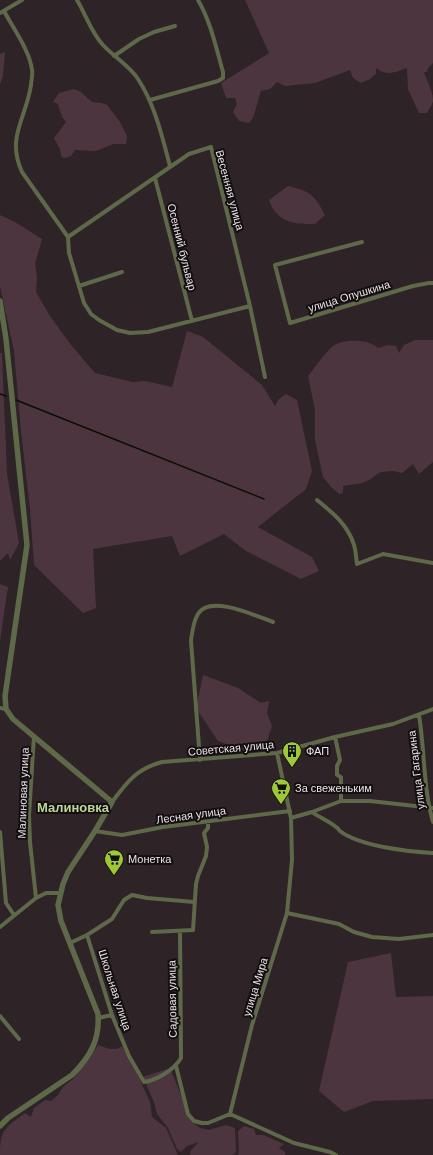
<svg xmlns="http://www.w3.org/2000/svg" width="433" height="1155" viewBox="0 0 433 1155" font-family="Arial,sans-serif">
<rect width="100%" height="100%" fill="#2e2327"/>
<path fill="#4d353f" d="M245,0H433V63L428,68L427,72H424C427,82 433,90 433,101C432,105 429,109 427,113H419L408,89L407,68C394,72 388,77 376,68V74L370,79L361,83L353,78L350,70L315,83L285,86L277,82L270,89L261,91L253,118L249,123L239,121L233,112L237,104L235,98H226L221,83L269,53Z
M5,52L3,76L0,84V54Z
M74,89L81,92L92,102L101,103L107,105L120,122L127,136L126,144H113L96,151L75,150L71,156L64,158L61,156L60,149L54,138L66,122L62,117L58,104L53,102L59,93Z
M288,186C311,192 314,194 325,215L315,224C295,225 276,222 269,200Z
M0,215L15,222L42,239L35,264L37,277L36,292L50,316L71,345L95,373L132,382L145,381L172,387L187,331L203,337L262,385L275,406L279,399L286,394L297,400L312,471L306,489L258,527L312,557L319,571L301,579L246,551L224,534L180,556L172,536L93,549L96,608L83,613L34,565L30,509L21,431L14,351L0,286Z
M415,340H433V462L419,474L413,464L402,473L393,471L381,472L377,474L371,479L362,483L343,486V493L339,494L331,487L323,477L315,440V410L308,376C316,366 323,355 332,347C341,338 370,339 378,348L388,345L396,346L399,353L404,345Z
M0,353H2L7,474L19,543L10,560L8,553L0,561Z
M0,584L8,587L0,641Z
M203,675L238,688L261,703L269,701L267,713L272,726L265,747L243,750L218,741L196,708Z
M391,953L396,997L433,996V1099L373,1101L344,1112L319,1091L348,962Z
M98,1045C107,1048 114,1052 122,1046L139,1078L150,1102L152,1117L166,1128L178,1155H0C0,1129 5,1128 25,1113L31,1117L34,1108L45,1100L51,1101L58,1095L63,1087L73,1079L88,1061Z
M170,1068L192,1122L200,1128L209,1130L226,1125L235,1128L236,1152L233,1155H190L191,1150L199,1142L187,1146L181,1152L177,1149L168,1128L157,1114L154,1102L143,1077Z
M244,1126L254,1129L256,1135H263L284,1144L279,1148L285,1152V1155H238L239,1151L238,1131Z"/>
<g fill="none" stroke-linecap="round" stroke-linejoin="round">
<path stroke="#070f00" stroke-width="1.5" d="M0,394L6,396
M16,400L264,499"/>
<path stroke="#5d6948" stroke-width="4" d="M77,0C86,15 91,32 103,45C114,57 130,66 138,79C155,105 162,136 170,166
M4,11C13,28 30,51 32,70C33,75 31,80 31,85C26,119 6,137 22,172L68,237L69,253L84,303L91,314L99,320L117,330L130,333L148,332L250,306
M0,13L22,0
M114,56L139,39L154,32L175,26
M150,100L218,81L223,78V72C216,48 211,22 198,0
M155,178L192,321
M68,237L189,154L211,147L250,306L265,377
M362,242L275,265L290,323L413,286L429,283H433
M79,286L122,272
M317,500C333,513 348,525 354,545C356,551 356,558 357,564L383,554L433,563
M0,708L6,709
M419,715C425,751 423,788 433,822
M34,736L29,815L30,842L36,898
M335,737L340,760L337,766V775L341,777V801
M200,760L191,641C192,633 193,622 198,614C210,594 256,616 273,622
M112,802C127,782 136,769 162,762L277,753L335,737L393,724L433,709
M312,812C320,818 329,821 336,827C338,828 339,830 340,831C359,846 409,852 433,853
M291,818L312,812L341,801H370L433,808
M95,831L122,835L163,827L290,811
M0,832L6,903L14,915
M287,913L339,924L354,932L372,937L399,939L433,935
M0,927L36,898L46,893H60
M152,932L193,930L196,884L198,876L206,856L207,847L204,833L208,828V822
M87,935L112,1015L129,1056L144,1082C157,1080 174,1070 181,1058L180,931
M70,943L87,935L112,919L124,900L132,895L147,898L194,902
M0,1016L19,1039
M98,1018L112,1015
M176,1066L188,1114L194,1121L202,1123H208L230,1114
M230,1114L252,1025L287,913L292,860L291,818L277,753
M230,1114L294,1143L330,1152L336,1155"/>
<path stroke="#5d6948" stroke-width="5.5" d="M0,301L6,339L27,545L5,696L6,709L13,719L112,802L95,831L68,872L63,884L58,905L61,921L98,1014C100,1040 90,1057 72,1075L8,1118L0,1126"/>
</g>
<defs>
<g id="building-pin" transform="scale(1)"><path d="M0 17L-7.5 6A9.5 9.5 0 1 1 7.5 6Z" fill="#9eca2f" stroke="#130e10"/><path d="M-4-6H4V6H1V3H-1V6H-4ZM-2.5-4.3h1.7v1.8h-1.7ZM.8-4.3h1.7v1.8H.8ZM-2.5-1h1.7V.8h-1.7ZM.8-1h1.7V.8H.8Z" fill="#111"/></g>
<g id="supermarket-pin" transform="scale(1)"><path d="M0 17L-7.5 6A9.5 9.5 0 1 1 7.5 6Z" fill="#9eca2f" stroke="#130e10"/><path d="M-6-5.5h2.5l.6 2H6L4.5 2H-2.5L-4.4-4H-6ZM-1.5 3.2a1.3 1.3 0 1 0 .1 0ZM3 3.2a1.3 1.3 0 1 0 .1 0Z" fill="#111"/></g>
</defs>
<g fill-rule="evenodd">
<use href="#building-pin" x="292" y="751"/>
<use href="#supermarket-pin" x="281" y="788"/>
<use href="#supermarket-pin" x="114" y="859"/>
</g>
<g text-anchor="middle" stroke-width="4" stroke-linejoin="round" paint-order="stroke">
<g font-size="11" fill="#eae3e6" stroke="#130e10">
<text transform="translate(230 190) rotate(75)" y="4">Весенняя улица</text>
<text transform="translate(182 247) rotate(76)" y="4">Осенний бульвар</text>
<text transform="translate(349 296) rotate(-17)" y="4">улица Опушкина</text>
<text transform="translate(231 748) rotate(-5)" y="4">Советская улица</text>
<text transform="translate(416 770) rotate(-97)" y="4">улица Гагарина</text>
<text transform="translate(23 793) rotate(-88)" y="4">Малиновая улица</text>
<text transform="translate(191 815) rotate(-8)" y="4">Лесная улица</text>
<text transform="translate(255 987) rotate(-73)" y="4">улица Мира</text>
<text transform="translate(115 990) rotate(72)" y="4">Школьная улица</text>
<text transform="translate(172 999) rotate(-91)" y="4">Садовая улица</text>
</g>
<g font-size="11" fill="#eae3e6" stroke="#130e10" text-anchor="start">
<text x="306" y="755">ФАП</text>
<text x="295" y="792">За свеженьким</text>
<text x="128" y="863">Монетка</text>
</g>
<g font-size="13" font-weight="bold" fill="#bcd78e" stroke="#130e10">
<text x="73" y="812">Малиновка</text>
</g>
</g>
</svg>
